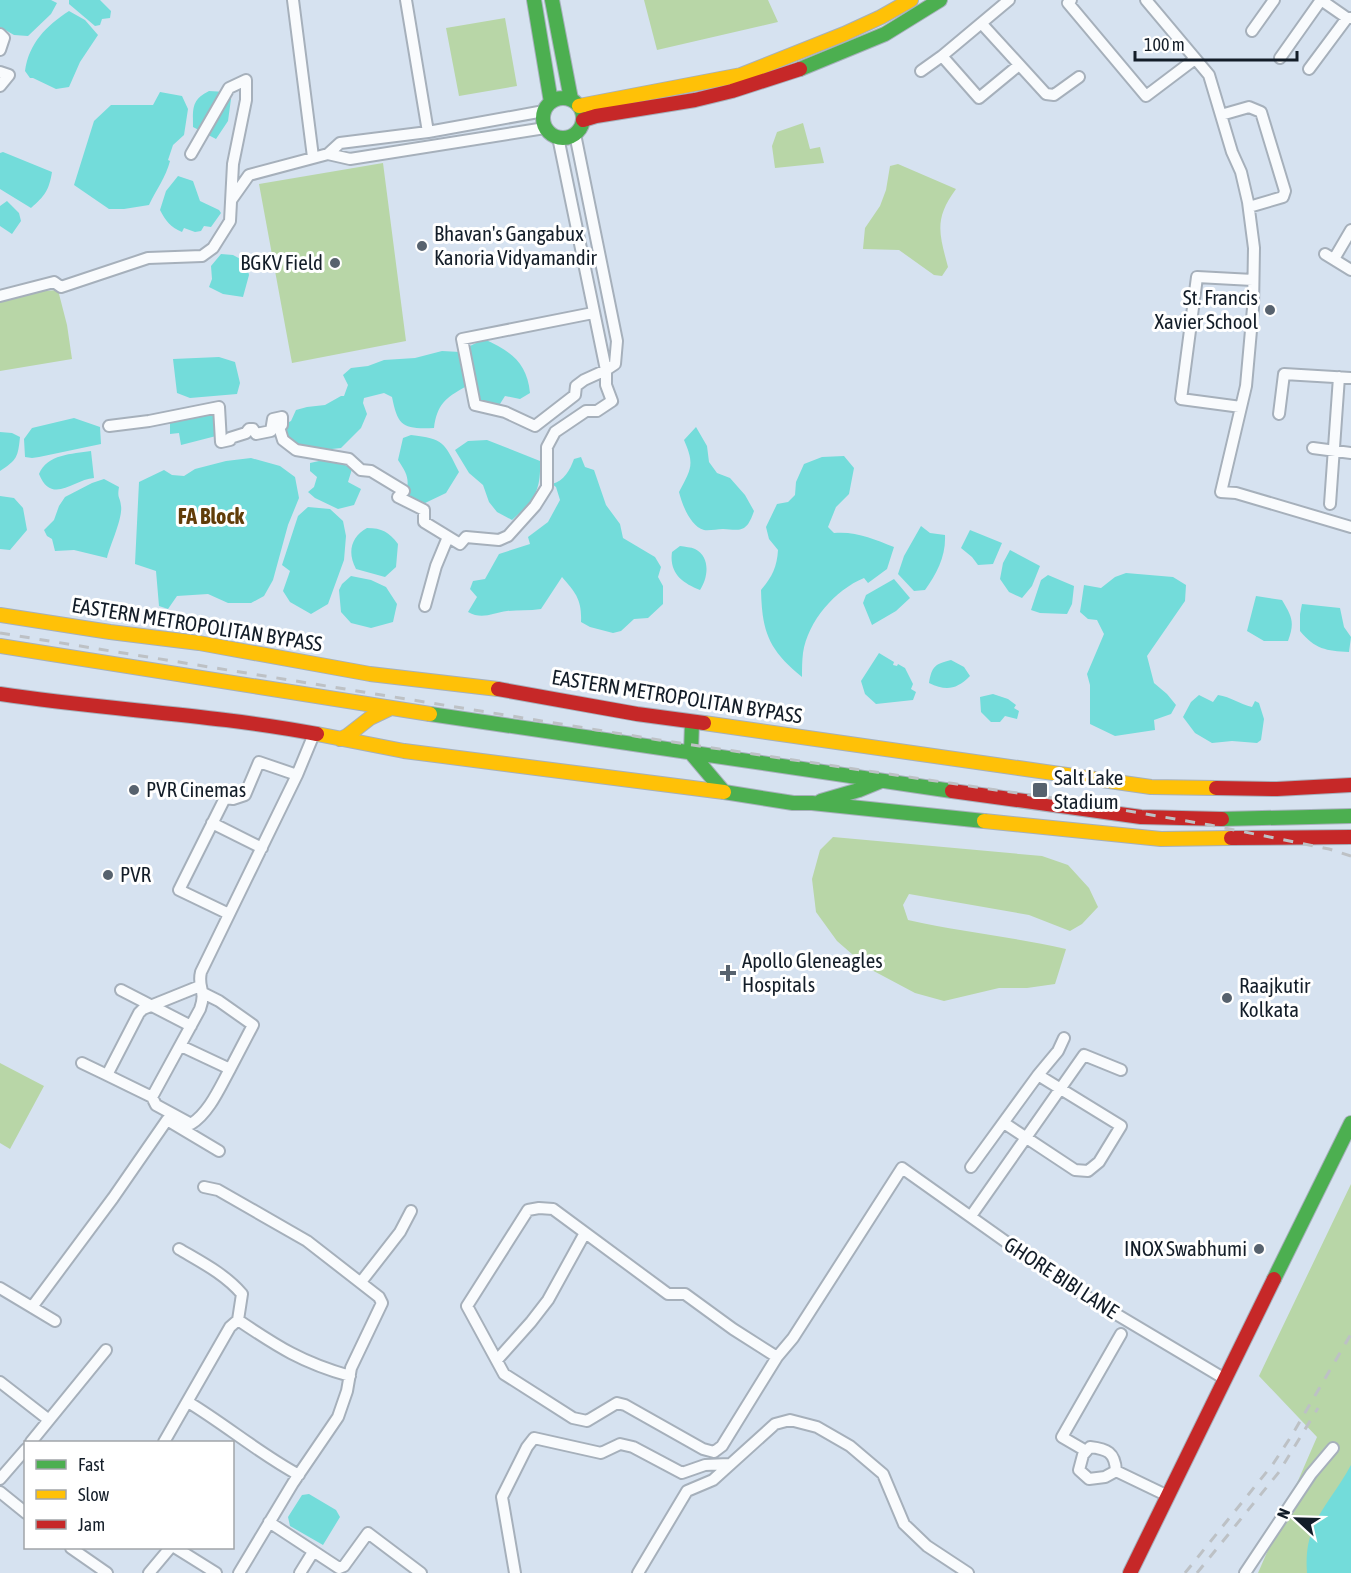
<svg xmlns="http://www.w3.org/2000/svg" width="1351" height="1573" viewBox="0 0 1351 1573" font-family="'Asap Condensed',sans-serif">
<rect width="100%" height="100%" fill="#d6e2f0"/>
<path fill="#b8d6a7" d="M644,0H768L778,22L657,50Z
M505,18L517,86L459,96L446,28Z
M803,123L810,149L820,147L824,163L775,168L772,146L777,132Z
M383,163L406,341L292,363L259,184Z
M898,164L956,189C934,219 939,233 948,267L942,276L934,275L899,250L863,249L865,228L880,206L886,190L890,166Z
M58,290L67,325L72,359L0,371V302L44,291Z
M833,837L1042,856L1068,865L1089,888L1098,907L1082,924L1070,931L1029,915L909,894L903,905L908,920C961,932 1014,937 1066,949L1055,984L1027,988H999L944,1001L915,993L868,968L837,941L816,912L812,879L820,850Z
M0,1063L44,1086L10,1149L0,1143Z
M1351,1184V1573H1258L1317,1437L1259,1376Z"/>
<path fill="#73dcda" d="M0,0H51L57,3L51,14L28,36L14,35L0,27Z
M69,0H100L111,11L110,18L102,19L100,25L95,26L69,4Z
M69,11L85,20L98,35L80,62L69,87L56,89L33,78H30L25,71C29,43 46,26 69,11Z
M209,91L226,92L231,99L228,121L216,139L193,127C193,109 191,100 209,91Z
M160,92L182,96L188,109L184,135L173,145L168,160L170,161C166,177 156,190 149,205L124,209H109L74,185L94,121L111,105H153Z
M3,152L52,172C49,190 45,196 31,208L0,189V153Z
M178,176L193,181L200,201L219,210L221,213L211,227L204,226L201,231L195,232L184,228L182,232C170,227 166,221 160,210L166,191Z
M7,201L19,213L21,221L12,234L0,226V206Z
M221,254L233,255L246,262L249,275L243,297L223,294L209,287L212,279L211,266Z
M484,339C510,351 527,362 530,393L520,399L505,396L498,407L489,406L477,397L470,346Z
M442,351L460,352L465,387C445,398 437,405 434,428C403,429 398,427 392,397L384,393L364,398L363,403L367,414L361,428L341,448L313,451L285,440L281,426L291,421L296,410L307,407L325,405L341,396H344L348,385L343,375L351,368L368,366L384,360L415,358Z
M219,357L235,362L240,383L237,394L190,398L177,393L173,359Z
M217,410L220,435L181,445L179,433L170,434V420Z
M74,418L100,427L101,444L39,457L32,458L25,457L24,439L32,428Z
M696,427L707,446L709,462L717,473L730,478L745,495L754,511C747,531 743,531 723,529C717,529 709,531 704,530C690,526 682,504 679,492C691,469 695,465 684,440Z
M0,432L12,433L20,437C18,457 17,460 0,471Z
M411,435C444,439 444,442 459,472L446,493L423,504L405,497C410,480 408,475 398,460L403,438Z
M487,440L540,461C541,492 534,500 512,520L497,512L489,502L483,485L469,473L455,450L468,441Z
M91,451L94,478C74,479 52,506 39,474C47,454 72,454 91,451Z
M844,456L854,468L849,494L836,507L828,527L834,533C856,531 874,539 894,547L887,569L868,583L864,578C835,590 808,621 803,653C802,661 802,669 802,677C769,650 762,633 761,590C772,577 777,567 778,550L769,539L766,527L777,504L788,502L795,495L796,482L804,464L822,457Z
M581,457L585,467L594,470L606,505L620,524L623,538L655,557L661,567L658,577L663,586V604L648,618L634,619L621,631L613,633L590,627L581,622C582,600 576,593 562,577L541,609C529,611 518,610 507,611C493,613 482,620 468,612L477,597L470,589L473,581L485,579L499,554L530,544L528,537L548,522L560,500L556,487L552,484C564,481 570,470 574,459Z
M251,458L280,466L295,477L299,498L288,525L273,580L264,596L251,603H228L208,594L177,596L168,609L159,606L156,571L135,564L139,482L164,470L172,475L184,476L195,469L226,461Z
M319,461H338L352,469L348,482L361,489L354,505L338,509L315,498L308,492L314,487L317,477L310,471V463Z
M104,479L119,487C117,499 120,496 121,506C123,518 110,545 107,558L74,550L55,551L52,539L47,536L44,530L54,520L59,506L65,497L92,483Z
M0,496L14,498L23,508L27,530L10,550L0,549Z
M308,507L330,509L343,521L346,536L344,560L328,604L311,614L290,602L283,591L290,571L282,565L298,516Z
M921,526L930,533L945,535C946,556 937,573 925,590L914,591L898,574L904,556Z
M367,528C382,528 389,532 398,544L396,567L385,577L356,569C347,552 351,537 367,528Z
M970,530L1002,543L993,564L978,565L972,557L961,548Z
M680,546C685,547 691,547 695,549C711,557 708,578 700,590C682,583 669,573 672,552Z
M1010,550L1040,566L1032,586L1022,598L1009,592L1000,579L1003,563Z
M1126,573L1173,577L1186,585L1185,601L1147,656L1154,683L1167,694L1176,705L1171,714L1154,720L1155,730L1115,736L1090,724V685L1087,674L1104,634L1097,620L1088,619L1080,612L1084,585L1101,588L1115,577Z
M1048,575L1074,586L1072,604L1067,614L1040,613L1031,610L1041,580Z
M351,576L371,580L386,587L397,604L393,622L371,628L351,623L341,612L339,590L342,584Z
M894,579L910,598L896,611L872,625L863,603L866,595Z
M1256,596L1282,600C1292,617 1295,622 1288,641H1264L1247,631Z
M1302,604L1340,608L1344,627L1351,637L1349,652C1326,651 1315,649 1300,631V614Z
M879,653L894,662L893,665L897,666L898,664L905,668L913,684L911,689L916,692L913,700L876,704L865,694L861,681Z
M951,660L964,667L970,676C956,690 946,691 929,683C932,666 935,664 951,660Z
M993,694L1008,699L1016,705L1014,708L1019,711L1017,719L1005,716L1000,722H991L981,712L980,697Z
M1199,695L1213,702L1218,695C1231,697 1240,704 1252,707L1255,701L1259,703L1264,719L1261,740L1257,743L1232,741L1212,743L1195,733L1183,717L1191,702Z
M1351,1465V1573H1307C1303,1522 1329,1506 1351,1465Z
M309,1494L336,1510L340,1517L323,1545L290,1526L288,1517L302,1495Z"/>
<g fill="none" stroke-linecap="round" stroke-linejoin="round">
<g stroke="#a6b0bb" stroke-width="14">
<path id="street" d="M293,0L313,157
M406,0L428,132
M1009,0L942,56L979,98L1019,65
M1071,0L1068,3L1146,96L1195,59
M1146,0L1209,75L1232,152L1241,172L1248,202L1254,248L1253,308L1246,386L1221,492L1236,493L1351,527
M1321,0L1347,18H1351
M982,24L1046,94L1054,95L1079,77
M1252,31L1274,0
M0,34L4,38L0,50
M1280,58L1321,0
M1309,69L1347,18
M921,71L942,56
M0,72L9,75L0,86
M1221,115L1249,107L1261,112L1285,191L1283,197L1249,207
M558,137L606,370L615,364L617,341L575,134
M328,154L340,143L428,132L544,111
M232,199L249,175L328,154L350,159L545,128
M1325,254L1351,270
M1334,259L1351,230
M0,296L54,282L61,287L148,258L202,256L213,248L230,221L233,164L246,100V80L229,88L191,154
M1241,407L1181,399L1197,277L1253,280
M1279,414L1284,374L1351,378
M109,426L149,421L219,407L221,442L230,440V438L246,433L249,429H253L256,434L271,431L273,419L282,417V425L279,427L283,440L296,450L349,459L361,470L371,471L404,491L398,497L424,510V522L460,544L466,537L499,540L508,536L535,506L547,487V447L555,432L586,411H597L612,401L606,385V370L584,380L576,386L575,395L535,426L505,412L475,405L462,339L593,313
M1313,448L1351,453
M1330,504L1339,377
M425,606L436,566L448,537
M212,823L262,848
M229,914L179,890L225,798L233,799L245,795L259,762L297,775
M200,986L143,1009L139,1013L107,1075L152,1097L200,1009C207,990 197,988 201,972L297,775L314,734
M121,990L191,1026
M181,1046L230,1069L253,1025L219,1001L203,993
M82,1063L107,1075
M152,1097L156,1105L191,1124C209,1113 220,1087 230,1069
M1004,1123L1075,1170L1088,1171L1099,1162L1121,1126L1038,1075
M971,1167L1038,1075L1058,1051L1064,1038
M204,1187L218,1190L307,1241L379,1297L382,1303L351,1368L347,1391L338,1417L293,1483L239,1573
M971,1216L1084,1055L1121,1070
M179,1249C201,1262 225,1274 242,1294L238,1320C278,1347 303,1363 350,1376
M361,1282L400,1232L411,1211
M0,1288L55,1321
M32,1307L113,1198L167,1120L219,1151
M777,1357L733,1329L685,1294H668L553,1209L539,1208L528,1210L467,1306L504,1374L573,1418L587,1421L617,1403L625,1405L703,1449L714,1452L722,1446L777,1357L793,1338L902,1168L1064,1283L1225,1379
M497,1360L531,1322L548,1300L585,1233
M0,1382L49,1420
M188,1402C226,1425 260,1454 299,1475
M31,1442L106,1350
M164,1442L230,1327L238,1320
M1086,1451L1062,1437L1121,1334
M1116,1471C1115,1452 1107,1449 1090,1447L1083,1455L1079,1470L1089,1479L1105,1477L1116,1471L1168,1496
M0,1479L26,1449
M0,1492L26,1513
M269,1522L339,1568L344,1566L368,1533L421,1573
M71,1548L107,1573
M176,1548L216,1573
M149,1573L170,1548
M300,1573L313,1552
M515,1573L502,1497L527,1447L534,1438L601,1453L620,1444L633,1447L682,1473L705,1465L729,1464
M638,1573L687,1491L713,1480L775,1424L790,1420L817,1427L850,1446L883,1474L904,1524L927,1546L968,1573
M1245,1573L1311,1474L1333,1448"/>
</g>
<g stroke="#a6b0bb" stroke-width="16">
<path id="fast" d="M534,0L551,102
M552,0L571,99
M800,69L885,34L940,0
M543 118a20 20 0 1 1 40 0a20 20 0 1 1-40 0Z
M430,714L952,791
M692,722L691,753L724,792L793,803H812L984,821
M821,801L859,790L881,781
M1222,819L1351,816
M1274,1279L1351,1123"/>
</g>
<g stroke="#a6b0bb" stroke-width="16">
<path id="slow" d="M579,106L741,75L844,34L881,17L911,0
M0,615L110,632L199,643L370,674L498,689
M0,646L430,714
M704,723L1151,787L1216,788
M317,734L404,751L724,792
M340,739L347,736L370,718L391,708
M984,821L1161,839L1231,838"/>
</g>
<g stroke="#a6b0bb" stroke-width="16">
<path id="jam" d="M583,120L596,116L695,100L732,91L800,69
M498,689L637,714L704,723
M0,694C105,710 212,714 317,734
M1216,788L1277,789L1351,785
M952,791L1141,817L1222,819
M1231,838L1351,837
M1130,1573L1274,1279"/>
</g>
<use href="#street" stroke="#f9fbfd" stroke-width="10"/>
<use href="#fast" stroke="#4caf50" stroke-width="14"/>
<use href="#slow" stroke="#ffc107" stroke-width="14"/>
<use href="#jam" stroke="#c62828" stroke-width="14"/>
<path stroke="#bdc1c5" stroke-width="3" stroke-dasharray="10 10" stroke-linecap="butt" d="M0,633L659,740L1064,800L1210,825L1329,849L1351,856
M1185,1573L1273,1464L1292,1435L1351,1334
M1197,1573L1279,1472L1318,1408"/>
</g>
<g fill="#57626e" stroke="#fff" stroke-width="2">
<circle cx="422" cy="246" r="6"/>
<circle cx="335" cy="263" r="6"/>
<circle cx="1270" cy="310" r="6"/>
<circle cx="134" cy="790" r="6"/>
<rect x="1032" y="782" width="16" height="16" rx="3"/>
<circle cx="108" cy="875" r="6"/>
<path d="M725 964h6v6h6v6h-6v6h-6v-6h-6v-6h6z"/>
<circle cx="1227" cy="998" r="6"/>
<circle cx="1259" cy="1249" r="6"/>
</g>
<g text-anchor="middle" stroke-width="6" stroke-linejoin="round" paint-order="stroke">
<g font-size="21" fill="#131d28" stroke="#fff" text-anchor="start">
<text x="434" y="241">Bhavan's Gangabux<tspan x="434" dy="24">Kanoria Vidyamandir</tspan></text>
<text x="323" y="270" text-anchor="end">BGKV Field</text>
<text x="1258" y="305" text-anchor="end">St. Francis<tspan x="1258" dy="24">Xavier School</tspan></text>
<text x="1054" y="785">Salt Lake<tspan x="1054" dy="24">Stadium</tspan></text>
<text x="146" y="797">PVR Cinemas</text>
<text x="120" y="882">PVR</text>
<text x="742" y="968">Apollo Gleneagles<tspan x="742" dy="24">Hospitals</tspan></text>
<text x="1239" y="993">Raajkutir<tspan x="1239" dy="24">Kolkata</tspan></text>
<text x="1247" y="1256" text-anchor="end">INOX Swabhumi</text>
</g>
<g font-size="21" fill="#131d28" stroke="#fff">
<text transform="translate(197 625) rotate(9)" y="7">EASTERN METROPOLITAN BYPASS</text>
<text transform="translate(677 697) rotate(9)" y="7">EASTERN METROPOLITAN BYPASS</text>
<text transform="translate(1061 1278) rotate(33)" y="7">GHORE BIBI LANE</text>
</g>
<g font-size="22" font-weight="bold" fill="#613d09" stroke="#fff">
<text x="211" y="524">FA Block</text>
</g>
</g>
<rect x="24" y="1441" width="210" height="108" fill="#ffffff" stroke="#a1a5a9" stroke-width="1.5"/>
<rect x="36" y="1460" width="30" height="9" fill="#4caf50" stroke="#a1a5a9" stroke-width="1.5"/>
<text x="78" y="1471" font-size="18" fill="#131d28">Fast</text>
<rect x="36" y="1490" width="30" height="9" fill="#ffc107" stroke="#a1a5a9" stroke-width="1.5"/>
<text x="78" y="1501" font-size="18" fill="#131d28">Slow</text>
<rect x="36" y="1520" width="30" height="9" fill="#c62828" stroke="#a1a5a9" stroke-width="1.5"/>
<text x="78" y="1531" font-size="18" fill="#131d28">Jam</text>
<g transform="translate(1297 1519) rotate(292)" stroke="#ffffff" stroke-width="4.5" paint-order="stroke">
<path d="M0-4.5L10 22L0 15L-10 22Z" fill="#131d28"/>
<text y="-9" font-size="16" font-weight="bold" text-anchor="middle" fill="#131d28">N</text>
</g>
<path d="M1135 51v9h162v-9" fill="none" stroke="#131d28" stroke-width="3"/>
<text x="1144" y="51" font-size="18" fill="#131d28" stroke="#ffffff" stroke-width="4.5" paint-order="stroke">100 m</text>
</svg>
